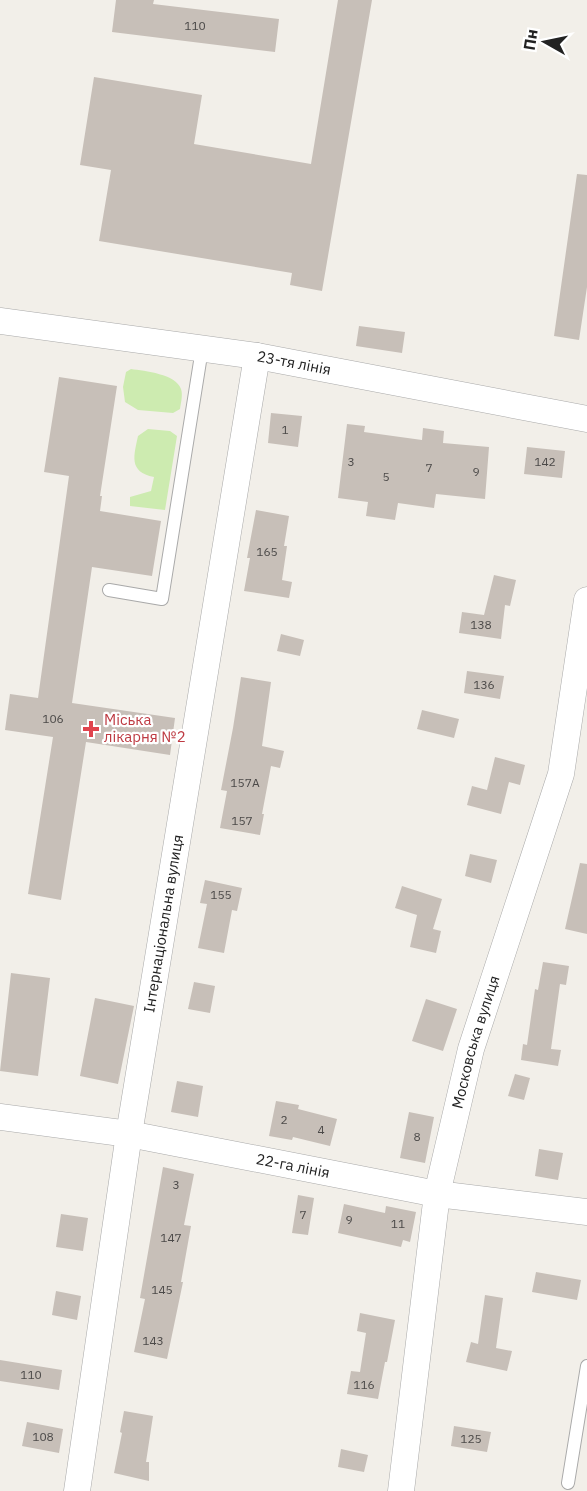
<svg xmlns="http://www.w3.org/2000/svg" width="587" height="1491" viewBox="0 0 587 1491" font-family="'IBM Plex Sans',sans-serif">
<rect width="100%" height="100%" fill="#f2efe9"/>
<path fill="#cdebb0" d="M131,369C145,371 176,374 181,389C183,395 181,402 180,409L173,413L138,410L125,402L123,387L126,372Z
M148,429L170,431L177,436L165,510L130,506V497L151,491L154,477C128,472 134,455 138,436Z"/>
<path fill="#c7bfb8" d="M116,0H154L153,4L279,19L275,52L112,32Z
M338,0H372L322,291L290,285L292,273L99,241L111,170L80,165L94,77L202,95L194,144L311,164Z
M577,174L587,175V287L579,340L554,336Z
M359,326L405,332L402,353L356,346Z
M59,377L117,386L100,496H102L100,511L161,521L152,576L92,567L72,703L175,718L170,755L86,742L61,900L28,894L53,737L5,730L10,694L38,698L69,476L44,472Z
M271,413L302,416L298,447L268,443Z
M347,424L365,426L364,432L422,440L423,428L444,431L443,443L489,447L485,499L436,494L434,508L398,503L395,520L366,516L368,502L338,498Z
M527,447L565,451L562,478L524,474Z
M256,510L289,516L284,546H287L282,580L292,582L289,598L244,591L250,558H247Z
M494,575L516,580L510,606L505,605L501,639L459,633L462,612L484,615Z
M281,634L304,640L300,656L277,651Z
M467,671L504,676L500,699L464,693Z
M241,677L271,682L262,746L284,751L280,768L271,766L262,814H264L260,835L220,828L227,791L221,790L233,728Z
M422,710L459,719L454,738L417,729Z
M495,757L525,765L520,785L509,782L501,814L467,805L472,786L487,790Z
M470,854L497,860L491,883L465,876Z
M580,863L587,864V934L565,929Z
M205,880L242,888L237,911L232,910L224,953L198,948L207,904L200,903Z
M402,886L442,899L433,929L441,931L436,953L410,947L417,915L395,908Z
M543,962L569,966L566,985L560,984L551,1049L561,1050L558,1066L521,1060L523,1044L527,1045L535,989L538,990Z
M11,973L50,978L38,1076L0,1071Z
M194,982L215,986L210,1013L188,1009Z
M95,998L134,1006L118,1084L80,1076Z
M426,999L457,1009L443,1051L412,1041Z
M515,1074L530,1078L524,1100L508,1096Z
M177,1081L203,1086L198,1117L171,1112Z
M276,1101L299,1105L298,1109L337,1119L330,1146L293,1137L292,1140L269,1136Z
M409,1112L434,1117L425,1163L400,1158Z
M539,1149L563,1153L558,1180L535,1176Z
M163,1167L194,1174L184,1225L191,1226L181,1282H183L167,1359L134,1352L145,1299L140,1298Z
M298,1195L314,1198L308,1235L292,1233Z
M344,1204L385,1213L386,1206L416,1212L410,1242L403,1240L401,1247L338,1233Z
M61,1214L88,1218L83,1251L56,1247Z
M536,1272L581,1280L577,1300L532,1292Z
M56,1291L81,1296L77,1320L52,1315Z
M485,1295L503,1298L496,1348L512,1351L507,1371L466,1362L471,1342L478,1344Z
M360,1313L395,1320L387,1362H385L378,1399L347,1394L351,1371L360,1372L366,1333L357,1331Z
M0,1360L62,1370L59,1390L0,1381Z
M124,1411L153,1416L146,1462H149V1481L114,1473L122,1433L120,1432Z
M27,1422L63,1429L59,1453L22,1446Z
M454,1426L491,1432L487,1452L451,1446Z
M341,1449L368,1455L364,1472L338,1467Z"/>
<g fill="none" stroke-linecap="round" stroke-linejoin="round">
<g stroke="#a9a9a9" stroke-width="14">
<path id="lane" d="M109,590L162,599L202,349
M568,1483L587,1366"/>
</g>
<g stroke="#a9a9a9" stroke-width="27">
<g id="street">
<path id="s1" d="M0,321L257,356L587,419"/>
<path id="s2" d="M0,1117L129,1134L437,1194L587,1212"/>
<path id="s3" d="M77,1491L129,1134L257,356"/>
<path id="s4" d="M401,1491L437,1194L471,1049L561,774L587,600"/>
</g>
</g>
<use href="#lane" stroke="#fff" stroke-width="12"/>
<use href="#street" stroke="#fff" stroke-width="26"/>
</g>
<path fill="#e0444e" stroke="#fff" stroke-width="2" d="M88 720h6v6h6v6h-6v6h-6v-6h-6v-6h6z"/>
<g text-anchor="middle" stroke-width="4.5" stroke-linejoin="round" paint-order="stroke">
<g font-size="12" fill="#4b4948">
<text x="195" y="30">110</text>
<text x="285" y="434">1</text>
<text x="351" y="466">3</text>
<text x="545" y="466">142</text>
<text x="429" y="472">7</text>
<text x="476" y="476">9</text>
<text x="386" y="481">5</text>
<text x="267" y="556">165</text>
<text x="481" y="629">138</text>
<text x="484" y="689">136</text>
<text x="53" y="723">106</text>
<text x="245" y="787">157А</text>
<text x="242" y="825">157</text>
<text x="221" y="899">155</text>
<text x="284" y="1124">2</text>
<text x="321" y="1134">4</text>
<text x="417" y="1141">8</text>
<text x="176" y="1189">3</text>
<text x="303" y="1219">7</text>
<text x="349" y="1224">9</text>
<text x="398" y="1228">11</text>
<text x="171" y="1242">147</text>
<text x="162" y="1294">145</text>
<text x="153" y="1345">143</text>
<text x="31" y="1379">110</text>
<text x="364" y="1389">116</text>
<text x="43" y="1441">108</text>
<text x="471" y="1443">125</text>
</g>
<g font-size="15" fill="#222" stroke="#fff">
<text dy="5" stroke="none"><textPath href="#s1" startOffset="297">23-тя лінія</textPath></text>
<text dy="5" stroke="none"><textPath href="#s3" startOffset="574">Інтернаціональна вулиця</textPath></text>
<text dy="5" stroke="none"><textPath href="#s4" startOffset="456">Московська вулиця</textPath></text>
<text dy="5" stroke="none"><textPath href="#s2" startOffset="297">22-га лінія</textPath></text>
</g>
<g font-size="15" fill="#be3a42" stroke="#fff" text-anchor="start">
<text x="104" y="725">Міська<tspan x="104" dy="17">лікарня №2</tspan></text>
</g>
</g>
<g transform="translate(545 42) rotate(279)" stroke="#ffffff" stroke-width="4.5" paint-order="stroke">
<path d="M0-4.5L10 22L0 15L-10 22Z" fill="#222222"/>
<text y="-9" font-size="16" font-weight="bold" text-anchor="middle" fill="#222222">Пн</text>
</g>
</svg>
